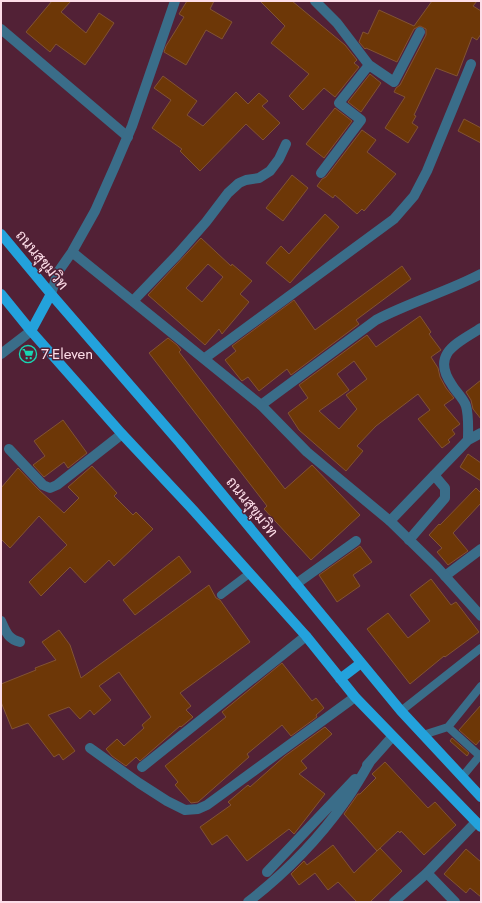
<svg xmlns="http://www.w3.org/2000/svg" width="482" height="903" viewBox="0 0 482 903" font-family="Jost,Sarabun,sans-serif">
<rect width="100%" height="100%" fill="#522136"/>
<path fill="#6d3707" stroke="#825333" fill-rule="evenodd" d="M52,1H71L61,12L86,33L99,13L114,23L98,47L85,65L56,44L50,52L26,32Z
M187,1H214L210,9L232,22L222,39L206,30L186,65L164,52L166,46L184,17L179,14Z
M260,1H292L345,45L357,60L354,63L359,67L335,97L324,88L303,110L289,96L309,74L271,43L285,26Z
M432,1H477L473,6L481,11V34L477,40L472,37L457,76L436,68L414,115L416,116L412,123L418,127L408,143L385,128L405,97L394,92L396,88L400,85L426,35V29L420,26L414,29L397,62L366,48L365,49L359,42L363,32L368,34L379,10L414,26Z
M370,74L381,83L361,112L348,102Z
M163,76L197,101L187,115L203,126L236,92L248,104L259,93L268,101L262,106L280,123L263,140L246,124L200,171L180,151L182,149L152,128L171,100L154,88Z
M335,108L352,121L324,158L306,144Z
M464,119L481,128V143L458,131Z
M362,130L376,140L367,152L396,174L364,211L362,209L357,214L335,195L333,198L317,186L322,179L326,177Z
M292,175L308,188L283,221L266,208Z
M325,214L339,227L290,283L266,263L281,246L289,254Z
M201,238L231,266L232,264L252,281L240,294L249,302L222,334L219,329L205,345L148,295ZM208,264L223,277L202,302L186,288Z
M402,266L411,279L356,320L359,324L291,375L287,369L259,391L248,377L242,381L241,380L225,360L236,351L232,346L294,300L315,330Z
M420,316L431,332L429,334L441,350L431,357L438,368L440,377L446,388L454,398L444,405L460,424L452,430L455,434L448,440L450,442L442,448L418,419L430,410L418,394L376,426L357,446L363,451L346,471L299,430L288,413L308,398L299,385L367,335L376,347ZM354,361L367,379L346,395L357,409L339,429L319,411L349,390L337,374Z
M168,338L177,345L181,350L179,352L285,489L312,465L360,515L311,560L264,509L267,506L149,353Z
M481,380V419L473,409L471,400L466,392Z
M63,420L87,453L68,468L64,462L44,477L33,465L45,456L34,441Z
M468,454L481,463V481L460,467Z
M92,466L117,493L114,496L133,515L136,512L153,529L114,566L109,560L85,583L70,567L41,596L29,582L67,545L39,516L10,548L1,539V488L18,468L38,489L64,513L79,498L68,487Z
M476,488L481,493V503L453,533L468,551L448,565L437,552L442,548L429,535L439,524L440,525Z
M360,546L372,562L353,575L360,586L337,602L319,575Z
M179,556L191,572L135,615L123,600Z
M431,579L451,605L456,602L479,632L445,657L444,656L410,684L367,629L388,613L408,638L430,621L410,595Z
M209,585L216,598L220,600L250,642L180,693L191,706L186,710L193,717L181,727L180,726L140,761L136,757L126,766L112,756L106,749L117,739L124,746L144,728L142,725L151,717L119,672L99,686L111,700L94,715L90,710L80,719L69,707L48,715L75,751L63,760L59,754L54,757L28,723L12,729L1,702V684L36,670L35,668L56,660L42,642L59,630L70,645L81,678Z
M282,663L312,701L316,698L324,708L316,715L317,717L291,736L282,725L247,754L249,757L198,802L191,803L175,785L178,782L165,766L226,717L222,712Z
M481,705V739L476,745L459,730Z
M325,727L332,734L301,761L307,768L299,774L325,794L294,834L289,829L247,861L227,835L212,845L200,827L231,805L228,802L248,785L250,787L285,756Z
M452,738L469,753L467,756L450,741Z
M385,762L428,808L435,802L456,825L424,855L401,831L400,833L398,831L377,851L344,814L358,794H360L376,778L372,774Z
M333,845L354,873L380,848L402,871L370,902H357L338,882L328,890L315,873L299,885L291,874L304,861L307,865Z
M466,849L481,862V897L470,888L466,893L444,874Z"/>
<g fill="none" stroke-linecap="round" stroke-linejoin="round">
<path stroke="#3a6d89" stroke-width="8" d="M221,595L250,573
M401,711L481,648
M448,727L480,756
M423,735L448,727L481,686
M462,777L481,754"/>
<path stroke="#3a6d89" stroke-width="10" d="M315,1L337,23L369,65L394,82L420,32
M1,29L128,137
M321,173L361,120L339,103L369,65
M133,301L177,255L206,222L228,193L239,183L246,180L259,178L270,171L279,159L286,144
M205,358L394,219L414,196L427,171L471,64
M261,405L376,320C410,302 447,292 481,274
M468,440L481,433
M9,449L43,485L50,488L57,485L122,434
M390,521L468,440C468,429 469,416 466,406C464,399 456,392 452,385C430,353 458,343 481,328
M409,540L445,498V488L434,475
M445,576L481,549
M296,584L356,541
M1,621C6,632 8,639 20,642
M90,748L139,783L167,801L185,810L198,809L207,805L355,697
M367,765L392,737
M142,767L306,636
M267,872L355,779
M427,873L455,902
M248,902C284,874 317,841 344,803C354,790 362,775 370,762"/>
<path stroke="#3a6d89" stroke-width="10" d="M72,252L261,405L307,452L390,521L436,566L481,616
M51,294L58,272L72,252L95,211L115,166L132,126L175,1
M1,354L31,331
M394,902L427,873L476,822"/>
<path stroke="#23a2dc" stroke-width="10" d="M1,234L51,294L180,443L401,711L481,797
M1,294L31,331L122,434L194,511L306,636L355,697L481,827
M31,331L51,294
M340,679L361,663"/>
</g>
<defs>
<g id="supermarket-ring" transform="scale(0.9)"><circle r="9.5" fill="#522136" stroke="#19d5b2" stroke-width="1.5"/><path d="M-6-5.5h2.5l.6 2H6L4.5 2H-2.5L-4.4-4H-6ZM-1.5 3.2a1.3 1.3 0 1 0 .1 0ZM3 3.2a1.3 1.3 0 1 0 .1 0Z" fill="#19d5b2"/></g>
</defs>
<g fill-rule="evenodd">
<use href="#supermarket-ring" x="28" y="354"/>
</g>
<g text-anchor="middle" stroke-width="3" stroke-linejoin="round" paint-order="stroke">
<g font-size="15" fill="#fddde8" stroke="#522136">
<text transform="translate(42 260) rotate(50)" y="5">ถนนสุขุมวิท</text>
<text transform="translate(252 507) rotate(51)" y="5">ถนนสุขุมวิท</text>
</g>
<g font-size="15" fill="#fddde8" stroke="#522136" text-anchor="start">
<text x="41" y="359">7-Eleven</text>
</g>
</g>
<rect width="482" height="903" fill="none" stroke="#fddde8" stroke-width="4"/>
</svg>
